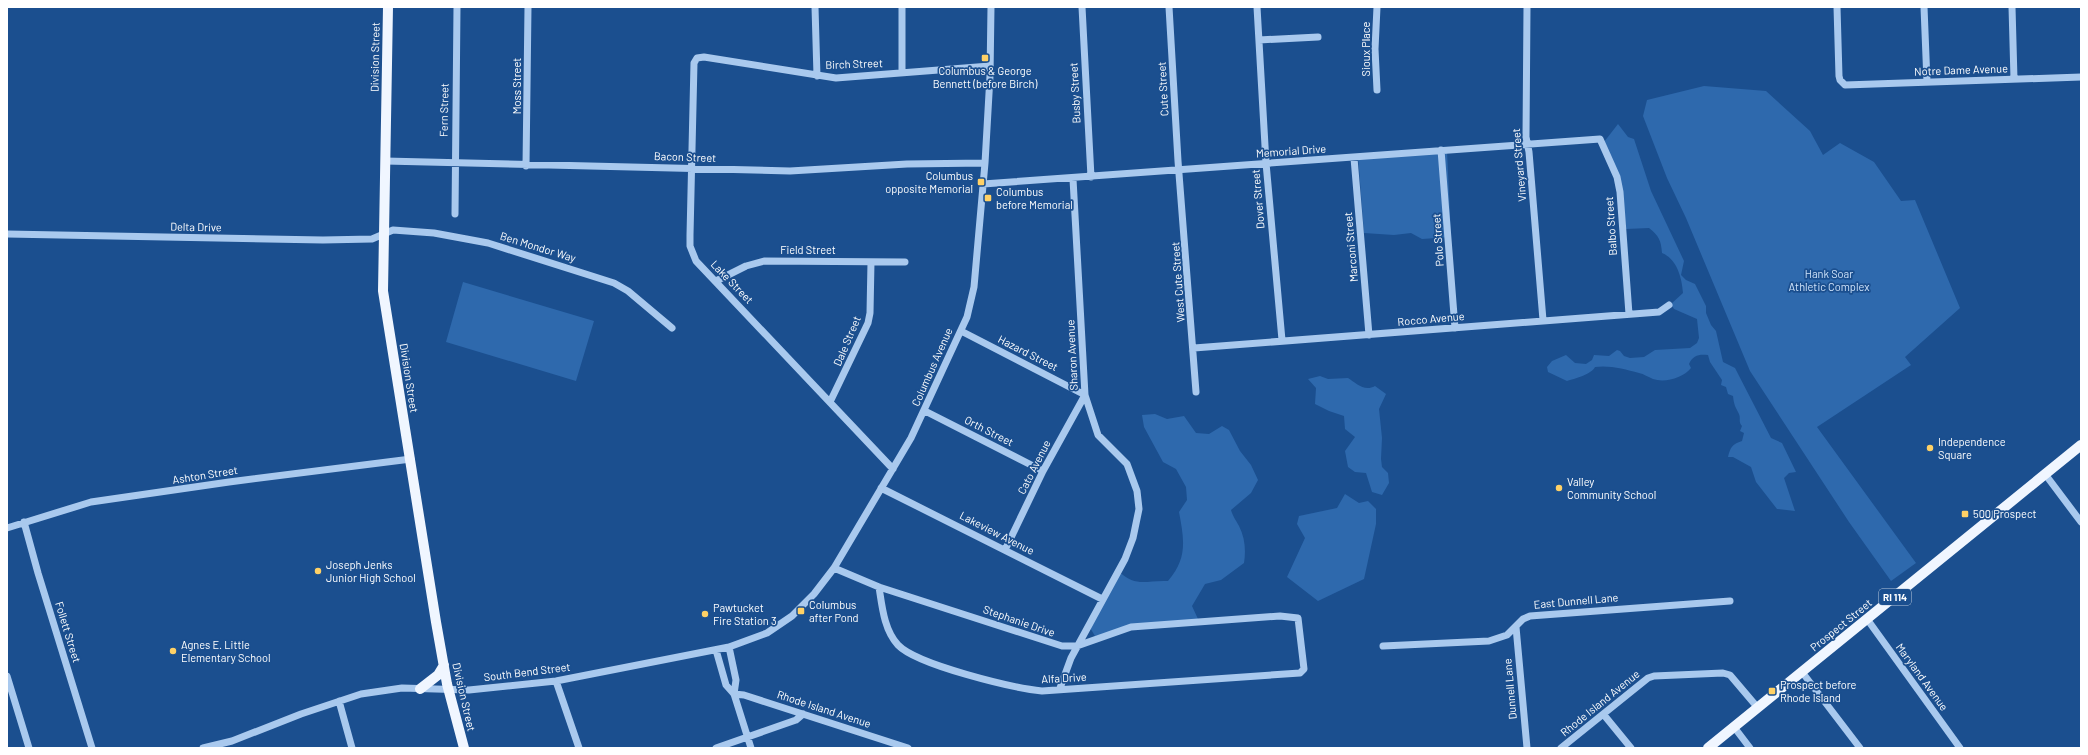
<svg xmlns="http://www.w3.org/2000/svg" width="2088" height="755" viewBox="0 0 2088 755" font-family="Barlow,sans-serif">
<rect width="100%" height="100%" fill="#1b4f8f"/>
<path fill="#2e69ad" d="M1704,86L1766,91L1810,131L1823,155L1840,143L1874,162L1901,201L1915,200L1960,308L1905,357L1911,365L1817,427L1916,563L1891,581L1849,522L1750,371L1686,218L1667,178L1643,116L1647,100Z
M1618,124L1628,137L1634,139L1651,191L1684,261L1681,275L1686,280L1695,284L1706,306V313L1711,325L1716,331L1723,362L1735,368L1771,438L1782,443L1796,472L1789,473L1784,478L1795,511L1777,509L1756,482L1751,467L1733,457H1728C1730,448 1732,444 1742,441L1744,433L1740,431L1742,426C1738,422 1741,418 1739,414C1735,406 1734,405 1733,396L1728,394L1726,387L1721,385L1722,380L1710,362L1708,355C1699,354 1693,355 1689,364L1691,368C1683,378 1665,383 1653,379C1648,377 1644,374 1639,373C1625,369 1609,365 1595,367C1592,374 1574,379 1567,381L1548,372L1547,367L1552,361L1566,355L1575,363L1586,364L1592,360L1594,355L1609,356L1617,350L1620,351L1624,356L1630,358L1644,357L1655,350L1690,348L1697,343L1699,338L1697,319L1674,309L1671,304L1683,293C1682,278 1677,259 1662,253C1661,240 1659,236 1649,228L1626,229L1621,182L1604,142Z
M1447,151L1451,237L1422,239L1411,233L1394,235L1364,233L1358,156Z
M463,282L594,321L576,381L446,342Z
M1320,376L1328,379L1348,378C1356,383 1364,392 1375,386L1386,394L1379,409L1382,438L1381,459L1382,467L1388,473L1389,483L1382,495L1372,492L1366,473L1355,472L1348,467L1345,451L1355,437L1345,429L1344,416L1329,411L1315,404L1316,388L1308,379Z
M1155,414L1167,419L1184,416L1196,433L1209,434L1222,426L1229,430L1240,451L1251,465L1258,480L1251,493L1231,510C1233,517 1236,520 1239,526C1245,538 1246,550 1244,563L1221,580L1205,584L1192,606L1198,619L1129,627L1095,636L1089,626L1118,571C1137,588 1145,580 1168,581C1188,558 1184,539 1179,512L1187,500L1186,487L1176,469L1163,462L1144,427L1142,415Z
M1345,494L1359,503L1368,501L1376,509V524L1364,579L1318,601L1287,577L1305,538L1297,524L1299,516L1337,508Z"/>
<g fill="none" stroke-linecap="round" stroke-linejoin="round">
<path stroke="#a9c9ee" stroke-width="7" d="M815,7L817,76
M902,7V73
M1082,7L1091,177
M1169,7L1178,161L1196,392
M1257,7L1266,163L1282,340
M1377,7L1375,49L1377,90
M1527,7L1526,137L1529,152L1543,320
M1837,7L1839,76L1840,80L1845,85L2081,77
M1924,7L1927,82
M2012,7L2014,79
M1259,40L1318,37
M1441,150L1455,328
M1354,158L1369,335
M385,161L790,171L907,164L985,163
M526,166L528,7
M983,184L1600,139L1617,177L1620,192L1629,314
M455,214L457,7
M7,234L323,240L372,239L393,230L434,233L488,243L614,283L628,291L672,328
M716,281L746,266L764,261L905,262
M961,331L1085,395L1043,471L1005,550
M1194,348L1659,312L1669,305
M830,402L868,323L870,313L871,262
M925,411L1043,471
M893,469L696,261L690,246V235L694,63L697,58L704,57L836,78L990,66
M2045,474L2081,522
M881,488L1102,599
M24,522L38,573L92,748
M7,528L91,502L229,482L411,459
M834,568L879,587L1062,646H1077L1131,627L1280,616L1298,618L1304,669L1300,673L1042,691C1013,688 917,665 898,645C884,630 882,606 879,587
M1867,619L1960,748
M1516,627L1527,748
M1383,646L1489,641L1507,635L1523,619L1530,616L1730,601
M729,647L736,680L734,694
M716,650L726,685L734,694L751,748
M1802,672L1860,748
M7,676L29,748
M556,681L579,748
M1060,688L1071,658L1125,559L1133,538L1139,509L1137,491L1127,464L1098,435L1085,395L1073,179
M734,694L744,695L908,748
M339,701L352,748
M1604,715L1631,748
M1734,727L1750,748
M203,748L232,741L301,714L361,694L402,688L469,690L556,681L729,647L767,633L792,616L814,594L834,568L911,438L967,317L974,287L985,163L990,76L991,7
M716,748L796,720L803,714
M1561,748L1648,678L1654,676L1723,673L1730,675L1758,708"/>
<path stroke="#f0f6ff" stroke-width="10" d="M388,7L383,291L436,622L447,684L464,748
M420,689L438,675L444,665
M1708,748L2081,445"/>
</g>
<g fill="#ffd166" stroke="#1b4f8f" stroke-width="1.5">
<rect x="981" y="54" width="8" height="8" rx="2"/>
<rect x="977" y="178" width="8" height="8" rx="2"/>
<rect x="984" y="194" width="8" height="8" rx="2"/>
<circle cx="1930" cy="448" r="4"/>
<circle cx="1559" cy="488" r="4"/>
<rect x="1961" y="510" width="8" height="8" rx="2"/>
<circle cx="318" cy="571" r="4"/>
<rect x="797" y="607" width="8" height="8" rx="2"/>
<circle cx="705" cy="614" r="4"/>
<circle cx="173" cy="651" r="4"/>
<rect x="1768" y="687" width="8" height="8" rx="2"/>
</g>
<g text-anchor="middle" stroke-width="3.5" stroke-linejoin="round" paint-order="stroke">
<rect fill="#1b4f8f" stroke="#bbcadd" stroke-width="1" x="1879" y="589" width="32" height="16" rx="3"/>
<g font-size="10" font-weight="bold" fill="#fff">
<text x="1895" y="601">RI 114</text>
</g>
<g font-size="11" fill="#fff" stroke="#1b4f8f">
<text transform="translate(1366 49) rotate(-90)" y="4">Sioux Place</text>
<text transform="translate(375 57) rotate(-89)" y="4">Division Street</text>
<text transform="translate(854 64) rotate(-2)" y="4">Birch Street</text>
<text transform="translate(1961 70) rotate(-2)" y="4">Notre Dame Avenue</text>
<text transform="translate(517 86) rotate(-90)" y="4">Moss Street</text>
<text transform="translate(1163 89) rotate(-93)" y="4">Cute Street</text>
<text transform="translate(1075 93) rotate(-93)" y="4">Busby Street</text>
<text transform="translate(444 110) rotate(-89)" y="4">Fern Street</text>
<text transform="translate(1291 151) rotate(-4)" y="4">Memorial Drive</text>
<text transform="translate(685 157) rotate(2)" y="4">Bacon Street</text>
<text transform="translate(1519 165) rotate(-95)" y="4">Vineyard Street</text>
<text transform="translate(1258 199) rotate(-95)" y="4">Dover Street</text>
<text transform="translate(1611 226) rotate(-94)" y="4">Balbo Street</text>
<text transform="translate(196 227) rotate(1)" y="4">Delta Drive</text>
<text transform="translate(1438 240) rotate(-94)" y="4">Polo Street</text>
<text transform="translate(538 247) rotate(17)" y="4">Ben Mondor Way</text>
<text transform="translate(1351 247) rotate(-95)" y="4">Marconi Street</text>
<text x="808" y="254">Field Street</text>
<text transform="translate(732 282) rotate(46)" y="4">Lake Street</text>
<text transform="translate(1178 282) rotate(-94)" y="4">West Cute Street</text>
<text transform="translate(1431 319) rotate(-5)" y="4">Rocco Avenue</text>
<text transform="translate(847 341) rotate(-67)" y="4">Dale Street</text>
<text transform="translate(1028 353) rotate(27)" y="4">Hazard Street</text>
<text transform="translate(1072 355) rotate(-93)" y="4">Sharon Avenue</text>
<text transform="translate(932 367) rotate(-66)" y="4">Columbus Avenue</text>
<text transform="translate(409 378) rotate(81)" y="4">Division Street</text>
<text transform="translate(989 431) rotate(27)" y="4">Orth Street</text>
<text transform="translate(1034 467) rotate(-63)" y="4">Cato Avenue</text>
<text transform="translate(205 475) rotate(-9)" y="4">Ashton Street</text>
<text transform="translate(997 533) rotate(27)" y="4">Lakeview Avenue</text>
<text transform="translate(1576 601) rotate(-5)" y="4">East Dunnell Lane</text>
<text transform="translate(1019 621) rotate(19)" y="4">Stephanie Drive</text>
<text transform="translate(1841 625) rotate(-39)" y="4">Prospect Street</text>
<text transform="translate(68 632) rotate(73)" y="4">Follett Street</text>
<text transform="translate(527 672) rotate(-7)" y="4">South Bend Street</text>
<text transform="translate(1922 677) rotate(54)" y="4">Maryland Avenue</text>
<text transform="translate(1064 678) rotate(-3)" y="4">Alfa Drive</text>
<text transform="translate(1510 689) rotate(-95)" y="4">Dunnell Lane</text>
<text transform="translate(464 697) rotate(77)" y="4">Division Street</text>
<text transform="translate(1600 703) rotate(-39)" y="4">Rhode Island Avenue</text>
<text transform="translate(824 709) rotate(18)" y="4">Rhode Island Avenue</text>
</g>
<g font-size="11" fill="#fff" stroke="#1b4f8f" text-anchor="start">
<text x="985" y="75" text-anchor="middle">Columbus &amp; George<tspan x="985" dy="13">Bennett (before Birch)</tspan></text>
<text x="973" y="180" text-anchor="end">Columbus<tspan x="973" dy="13">opposite Memorial</tspan></text>
<text x="996" y="196">Columbus<tspan x="996" dy="13">before Memorial</tspan></text>
<text x="1938" y="446">Independence<tspan x="1938" dy="13">Square</tspan></text>
<text x="1567" y="486">Valley<tspan x="1567" dy="13">Community School</tspan></text>
<text x="1973" y="518">500 Prospect</text>
<text x="326" y="569">Joseph Jenks<tspan x="326" dy="13">Junior High School</tspan></text>
<text x="809" y="609">Columbus<tspan x="809" dy="13">after Pond</tspan></text>
<text x="713" y="612">Pawtucket<tspan x="713" dy="13">Fire Station 3</tspan></text>
<text x="181" y="649">Agnes E. Little<tspan x="181" dy="13">Elementary School</tspan></text>
<text x="1780" y="689">Prospect before<tspan x="1780" dy="13">Rhode Island</tspan></text>
</g>
<g font-size="11" fill="#cfe3fa" stroke="#1b4f8f">
<text x="1829" y="278">Hank Soar<tspan x="1829" dy="13">Athletic Complex</tspan></text>
</g>
</g>
<rect width="2088" height="755" fill="none" stroke="#ffffff" stroke-width="16"/>
</svg>
